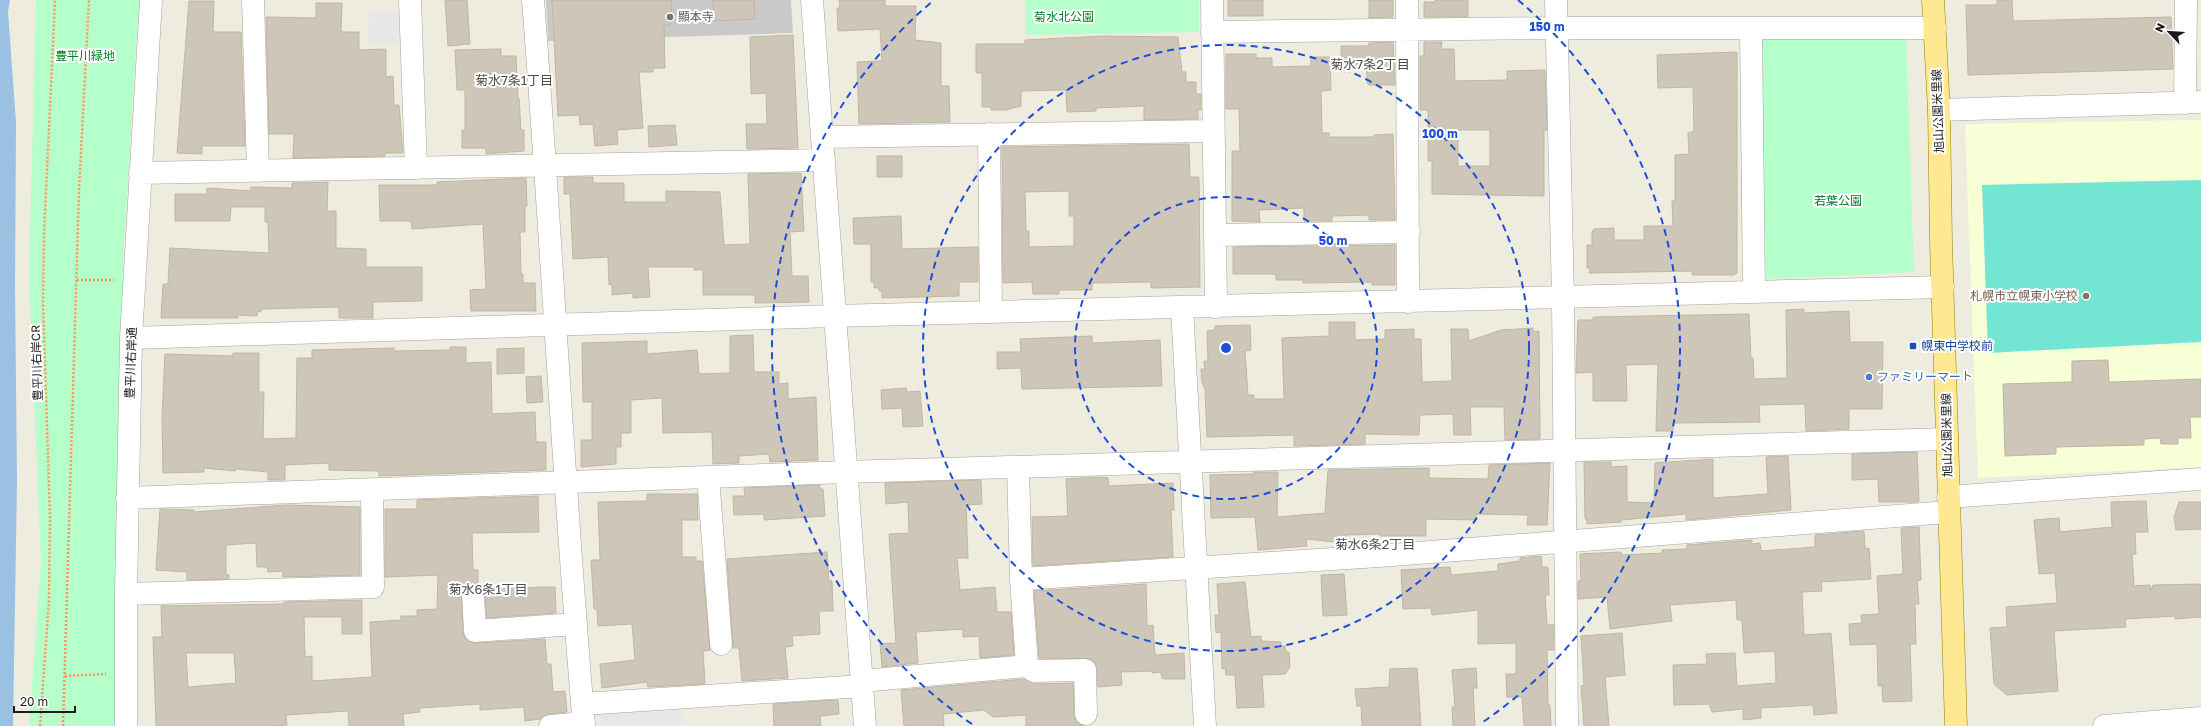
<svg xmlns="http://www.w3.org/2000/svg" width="2201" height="726" viewBox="0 0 2201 726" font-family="'Golos Text','Noto Sans JP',sans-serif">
<rect width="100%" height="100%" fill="#eeecdf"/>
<path fill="#f6ffd6" d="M2201,120V467L1978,478L1965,124Z"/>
<path fill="#c9c9c9" d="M546,0H791L793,33L548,41Z"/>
<path fill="#b5ffcb" d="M36,0H139L124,246L118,560L119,726H29L41,561L29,276Z
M1025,0H1199V32L1026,35Z
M1760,39H1906L1914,272L1766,279Z"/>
<path fill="#73e6d3" d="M2201,180V342L1988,353L1982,185Z"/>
<path fill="#e7e7e7" d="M399,11L400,43L369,44L368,12Z
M680,704L682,726H601L600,710Z"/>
<path fill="#9ac1e1" d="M0,0H10L8,12L16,123L15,289L17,480L13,726H0Z"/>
<path fill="#cec6b8" stroke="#c1b6a0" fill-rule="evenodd" d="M445,0H467L470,44L448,46Z
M552,0H672L670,26L664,25L665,68H653V72H639L643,128L617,130L618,144L595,146L593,124L580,125L579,115L558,116Z
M713,0H754L755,19L714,21Z
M839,0H885V6H916L915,40L941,43V86H949L950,122L859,124L857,62L882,61L880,29L838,31L837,8H840Z
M1228,0H1263V16H1228Z
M1369,0H1393V17L1369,18Z
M1435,0H1468V17H1424V2H1435Z
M1997,0H2012L2013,21L2171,17L2173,69L1968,75L1966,5H1997Z
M189,1H214L213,32H241L245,146H202V154L177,153Z
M316,3H342L341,32H359V50L386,49V77L393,76L394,105H399L403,153H385V156L293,158L294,134H269L266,17L316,18Z
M793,35L798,148L747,149L746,124H767L766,93L751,94L750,37Z
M1102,36L1178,37L1182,72H1186V82H1196V94H1201V110H1198V119L1144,120V106L1096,108V111L1067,112L1066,90L1021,91V106L1006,110H991V107H982V73H976V44H1025V40Z
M1393,42L1395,85H1369L1367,83V68L1341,69V46H1368L1369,43Z
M1424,42H1442L1441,49H1454L1455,81L1507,80V71L1545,70L1547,130H1544V196L1432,194V161H1428V110H1420V56H1424ZM1458,130H1490V166H1458Z
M501,49V56H516L518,98H519L521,130H524V151L486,154V148H462V130H465V90H457L455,50Z
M1737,52V273L1734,275H1692V271L1589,273L1590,268H1587V245H1592V231H1594V229L1614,228V240H1644V226H1673L1672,201H1675V155L1689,154L1688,133L1694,131L1693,87L1658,88L1657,55Z
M1226,54H1256V58H1272V67L1311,66V57H1330L1331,90L1321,91L1322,133H1329V137H1374V135L1393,134L1395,220H1369V215L1332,216V221H1304V208L1259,210L1260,222L1232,221V151H1240L1239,109H1226Z
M675,125L677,145L649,147L648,126Z
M1189,144L1190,177H1199L1200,287L1151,288V282L1092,283V290H1059V294H1033L1032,282L1003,283L1002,147ZM1069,191V216H1074V246L1029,247V231H1026L1025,192Z
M877,156H902V177H877Z
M801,173L804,231L790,232L792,276H808L809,302L755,303V295H703V270H694V267H648L650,297L633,298V293L612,295V284L609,285L608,257L573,259L570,194H564V177H593V183H624V202H666V191L720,192L724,245L750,244L748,174Z
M526,178L527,206H525V232H520L521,274H523V283H535L536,311H471L470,290L486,289L483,224L412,229L411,221H380L379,185H437V182Z
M328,182L327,211H336V248L366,249V267H422V301L373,302V318H339V307L261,309V312L258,311L257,316L238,315V318H161L163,284H168L170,248L269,253L268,222H265V207H231L230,221H175V194H207V188L251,191V187L292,188V183Z
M901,216L902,249L978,247V282H959V296L882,298V291H879V288H874V282H871V244H854L853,218Z
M1395,245V285H1372V282L1303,283V280H1276V274H1233V247Z
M1804,309V313L1849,311L1850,342H1883L1882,409H1849V429L1806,431L1805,404L1759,405L1760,422L1673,423V431H1656L1658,364L1626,365L1627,401H1593V372L1576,373L1578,320H1593V317L1749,314L1751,359L1753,358L1754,379L1787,378L1786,310Z
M1329,322H1355V340L1385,339V330L1414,329V339H1421L1422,382L1452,381L1451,329H1468L1469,341L1501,330L1533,328V332L1539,331L1540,439L1505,440L1504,407H1470L1471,435H1454L1453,414L1420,415L1419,435L1365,434V444L1294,446V435L1207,437L1205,389L1202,382L1201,369H1205L1204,361H1208L1207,331L1215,330V326L1250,325L1251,350L1245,351L1248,395H1254V399H1284L1282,338L1329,336Z
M753,335L754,372H779V384L788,383V399L816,397L818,460L770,462L769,454L739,456V463L713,464L712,432L663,433L662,398L631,400V433H621V447H616V464L581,467V440H592V402H583L582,343L647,341V354L697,350L699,374L730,373V336Z
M1092,336V343L1160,340L1162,386L1022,389L1021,368L997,369V352H1021L1020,339Z
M450,347H466V363L491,362L492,414L535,412L536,442H546V470L379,476V471L329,470V463L285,465V480H268V472L236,469L235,471L204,468V472L163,473L162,416L165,354L233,356V353H259V392H264L263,439L296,438L297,358H312V350L394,348V351L450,350Z
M524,348V373L497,374V349Z
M2108,360L2109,382L2201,379V417H2190L2191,438H2178V444H2161L2160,438L2144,439V445L2056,447V454L2005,456L2003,384L2072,382V361Z
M541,376L543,402L527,403L526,377Z
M906,388L907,392L920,391L923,426L903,427L902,408L882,409L881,390Z
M1917,452L1919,501L1917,502H1879L1878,479L1852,480V454Z
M1788,456L1791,510L1686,520V514L1621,520V522L1587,524V519H1585L1584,462H1611V467L1627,466V502L1654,503L1655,463L1713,459V498L1768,494L1766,457Z
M1550,463L1547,525H1527L1528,515L1476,514V520L1426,519V536H1380V534L1346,535L1345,543L1306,539L1307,546L1258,550L1255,517L1211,518L1210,475L1253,474L1254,472H1278L1277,517L1325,513L1328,470L1429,468V478L1488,479L1489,465Z
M1099,477L1108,478L1109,486L1173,483L1174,510H1171L1173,557L1033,566L1032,517L1068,516L1066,479Z
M981,480L982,504L966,505L968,558H957L960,590L995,587L997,612H1011L1014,655L980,658L979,636L963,637V629L916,632L918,663L882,667L880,644L896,643L889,534L909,533L908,502L886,504L885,483Z
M820,485V489H823L825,516L764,520V514L734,515L733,496H745L744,488Z
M647,494H697L698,520H682V557H696V561H702L710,650L703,651L705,684L648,687L647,682L602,688L600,664L635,660L632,624L598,626L597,609H594L591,560H600L598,502L647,501Z
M538,496L539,532L472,533L473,570H478V584H467L462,590L463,632L465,638L475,643L545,639L547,664H551L553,692L565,691L567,712L549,714L540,719L525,721L524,707L480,710V704L419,708L420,712L403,714L404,726H349L348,711L286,715L287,725L272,726H156L153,637H162L161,606L284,604V602L362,600V634H342V617H304L305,657L312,656V681L372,677L370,622L401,620V616H417V610L437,609L438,575L385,577V509H417V500ZM186,653H234L236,683L188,687Z
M2146,501L2148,532H2135L2136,554H2132L2134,586L2150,585L2151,591L2153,585L2201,584V617L2175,619V616L2125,619L2126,627L2054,631L2058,691L2007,695L1994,684L1990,628L2007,627L2006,607L2057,603L2055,573L2039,574L2034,520L2059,518L2060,532L2112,527L2111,502Z
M2179,502H2201V529L2176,530L2174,517Z
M286,505L360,507V575L283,577L282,571L268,572L267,567H257L256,543L226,545V574L229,575V579L187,580V572L156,570L160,509L194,510V512Z
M1919,527L1921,580L1917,581L1919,604H1915L1916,644H1910L1912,701L1883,702L1882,686H1878L1877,644L1850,645L1849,624L1862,623L1861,615L1879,614L1877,576L1903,574L1901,528Z
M1864,531L1865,549L1869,548L1871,579L1821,582L1822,591L1802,592L1804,635L1831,633L1837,713L1814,715L1813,705L1761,708V718L1743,720V709L1712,712L1709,704L1674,705L1673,665L1707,664L1706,654L1735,653L1737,686L1776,683L1775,651L1744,653L1742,620H1737L1736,600L1670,605L1672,621L1610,629L1607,597L1578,599V581H1581L1580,554L1621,552L1622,555L1663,553L1662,550L1687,549V545L1752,540V544L1760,543L1761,551L1815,547V535Z
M827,552L829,581H832L833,611H819L820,634L792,636L793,646L785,647L788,678L742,681L739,648H733L727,559Z
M1541,556L1542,567H1548L1549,595H1545L1547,625H1554V650H1547L1548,705H1550L1551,726H1524L1522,697H1507L1506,674H1516V643L1478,644V610L1432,615L1431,608L1403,609L1401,570L1450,567L1451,575L1498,571V564L1520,561V558Z
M1344,574L1347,615L1323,616L1321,575Z
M1245,582L1251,637L1261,636V641L1281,642V646H1285L1286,652H1289L1290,667L1285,674L1262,675L1264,707L1237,708L1235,675H1226L1225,668L1222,669L1221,632L1216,633L1215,615H1219L1217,584Z
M1146,584L1147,626L1153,625L1155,655L1184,653L1185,679H1165L1162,678L1161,672L1152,673V671L1121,672L1122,685L1098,687L1097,669L1095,663L1091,659L1039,658L1034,591Z
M544,587H555L556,613L487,618L484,590Z
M1622,633L1625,675L1605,677L1609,726H1584L1581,686L1584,685L1581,636Z
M1417,668L1421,726H1362L1361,706H1357L1355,689L1389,687L1390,669Z
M1476,668L1477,688H1473L1475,726H1453L1452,707H1455L1452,670Z
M1024,679L1034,684L1073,683L1074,715L1076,721L1084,726H1026V715L993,717L984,710L943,714L944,726H904L901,690Z
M838,700L839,714L820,716L821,726H774L773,704Z"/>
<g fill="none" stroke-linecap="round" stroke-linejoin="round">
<g stroke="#a2a2a2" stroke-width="23">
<path id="minor" d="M253,0L258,171
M410,0L416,168
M533,0C552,242 563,484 584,726
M812,0L865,726
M1212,0L1216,307
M1407,0L1408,302
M1556,0L1563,298L1567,726
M1751,28L1754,292
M1212,32L1557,28H1935
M2185,103L2186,0
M1939,110L2201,102
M989,134L991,312
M822,137L1213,131
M140,173L824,160
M1215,235L1409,232
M1182,308L1205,726
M131,338L834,316L1943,287
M1018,468L1021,579L1379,556L1948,512
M708,477L721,644
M1948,497L2201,479
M127,498L846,472L1947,439
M126,594L373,587L372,490
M473,595L475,631L576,624
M1027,666L1034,671L1085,670L1086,714
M862,681L1027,666L1021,579
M582,704L863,686
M126,726V594L131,338L151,0
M550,726L584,723
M2104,726L2201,718"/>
</g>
<g stroke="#918200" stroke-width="23">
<path id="major" d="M1933,0L1939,110L1941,242L1956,726"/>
</g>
<path stroke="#ff935e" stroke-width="2.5" stroke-dasharray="2 2" stroke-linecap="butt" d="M77,280H114
M65,676L106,674
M40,726L49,600L50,518L43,304L44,234L55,0
M63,726L79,190L89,0"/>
<use href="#minor" stroke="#fff" stroke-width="22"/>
<use href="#major" stroke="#ffe892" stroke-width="22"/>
</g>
<g fill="none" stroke="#1d4ed8" stroke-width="2" stroke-dasharray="7 5">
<circle cx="1226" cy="348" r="151"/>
<circle cx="1226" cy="348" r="303"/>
<path d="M972 724A454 454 0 0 1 934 0M1518 0A454 454 0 0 1 1480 724"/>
</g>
<circle fill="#6b7280" stroke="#fff" stroke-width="1.5" cx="670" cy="17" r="4"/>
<circle fill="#8d6e63" stroke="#fff" stroke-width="1.5" cx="2086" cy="296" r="4"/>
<rect fill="#1a4fb4" stroke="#fff" stroke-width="1.5" x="1909" y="342" width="8" height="8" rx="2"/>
<circle fill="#3f7fe0" stroke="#fff" stroke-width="1.5" cx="1869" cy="377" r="4"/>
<g text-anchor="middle" stroke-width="4" stroke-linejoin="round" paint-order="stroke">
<g font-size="12" fill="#5b616d" stroke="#fff" text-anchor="start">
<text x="678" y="21">顯本寺</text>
</g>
<g font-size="12" fill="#018128" stroke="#fff">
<text x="1064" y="21">菊水北公園</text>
<text x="85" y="60">豊平川緑地</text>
<text x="1838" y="205">若葉公園</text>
</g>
<g font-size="12" fill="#1b1b1b" stroke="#fff">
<text transform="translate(1938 111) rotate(-92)" y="4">旭山公園米里線</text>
<text transform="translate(37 363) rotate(-92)" y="4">豊平川右岸CR</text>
<text transform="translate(131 363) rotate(-88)" y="4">豊平川右岸通</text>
<text transform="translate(1947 435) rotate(-91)" y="4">旭山公園米里線</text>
</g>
<g font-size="12" fill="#785e54" stroke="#fff" text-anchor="end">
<text x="2078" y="300">札幌市立幌東小学校</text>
</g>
<g font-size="12" fill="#164399" stroke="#fff" text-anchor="start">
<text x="1921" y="350">幌東中学校前</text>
</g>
<g font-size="12" fill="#366cbe" stroke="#fff" text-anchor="start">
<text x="1877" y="381">ファミリーマート</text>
</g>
<g font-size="13" fill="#4e4e4e" stroke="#fff">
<text x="1370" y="69">菊水7条2丁目</text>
<text x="514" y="85">菊水7条1丁目</text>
<text x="1375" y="549">菊水6条2丁目</text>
<text x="488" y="594">菊水6条1丁目</text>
</g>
</g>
<circle cx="1226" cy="348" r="6" fill="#1d4ed8" stroke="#fff" stroke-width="2"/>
<g font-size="12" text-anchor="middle" font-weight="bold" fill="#1d4ed8" stroke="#fff" stroke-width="4" stroke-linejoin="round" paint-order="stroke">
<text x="1547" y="31">150 m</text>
<text x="1440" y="138">100 m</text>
<text x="1333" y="245">50 m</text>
</g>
<g transform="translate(2169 32) rotate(295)" stroke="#ffffff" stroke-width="3" paint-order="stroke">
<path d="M0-3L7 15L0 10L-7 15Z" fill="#1b1b1b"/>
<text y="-6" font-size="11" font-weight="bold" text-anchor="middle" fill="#1b1b1b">N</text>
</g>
<path d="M14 706v6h61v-6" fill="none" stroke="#1b1b1b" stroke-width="2"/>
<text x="20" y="706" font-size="12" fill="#1b1b1b" stroke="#ffffff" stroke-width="3" paint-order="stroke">20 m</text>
</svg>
